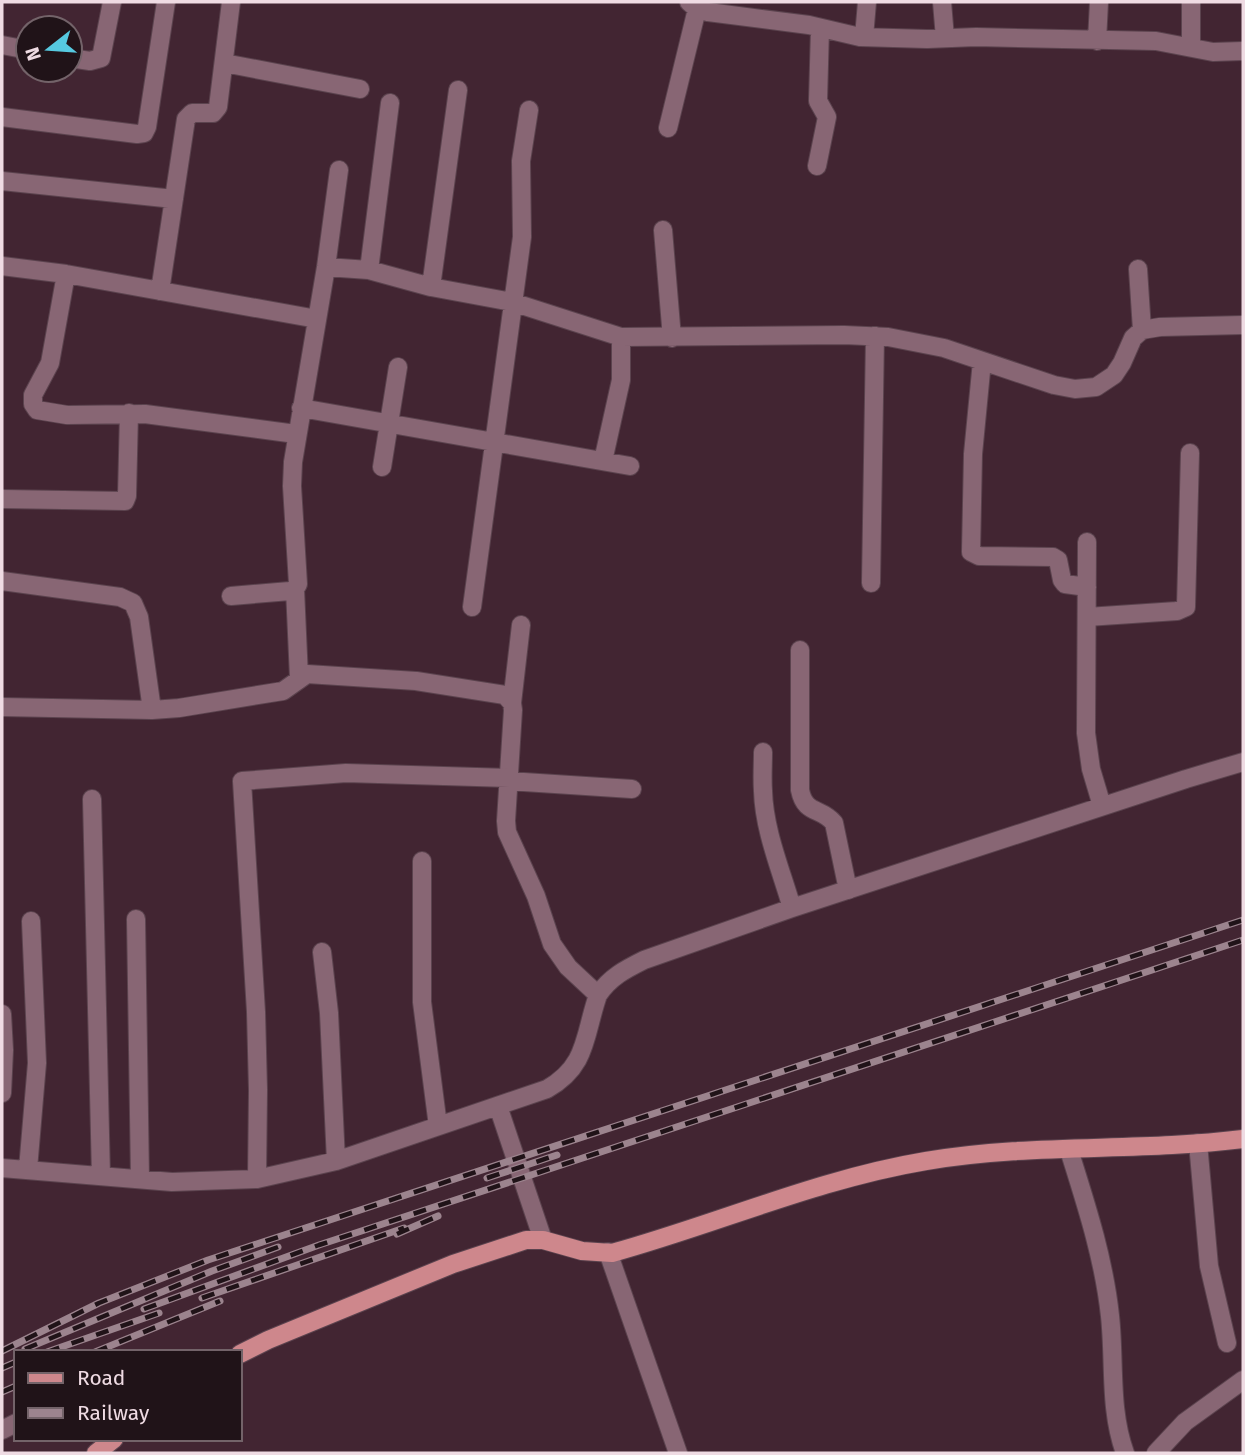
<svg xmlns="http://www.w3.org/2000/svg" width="1245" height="1455" viewBox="0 0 1245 1455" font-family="'Fira Sans',sans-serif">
<rect width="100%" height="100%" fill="#422532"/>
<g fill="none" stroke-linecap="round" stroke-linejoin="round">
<g stroke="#5b434e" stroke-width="20">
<path id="minor" d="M689,2L697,9L708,12L809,25L860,37L927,39L976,37L1156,41L1213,52L1243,51
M942,2L945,38
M864,37L867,2
M1097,41L1099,2
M2,45L28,50
M1191,46V2
M70,58L90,61L101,58L112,2
M224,63L360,89
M2,117L137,134L144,133L147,127L166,2
M668,128L697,9
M817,166L827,117L818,101L820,28
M2,181L174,199
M663,230L672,338
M2,266L66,274L317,319
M326,267L369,270L431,287L512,302L621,337L844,335L888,337L944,348L1054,385L1075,389L1096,387L1114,375L1122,363L1133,338L1142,330L1160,327L1243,325
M1138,269L1142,330
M369,270L390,103
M66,274L50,363L33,395V404L37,410L67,415L145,414L296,434
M431,287L458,90
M160,291L186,119L192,113H213L218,107L231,2
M982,361L973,454L971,552L979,556L1053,557L1058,560L1062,580L1065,584L1087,587
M301,408L630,466
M603,461L621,380V337
M382,467L398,367
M2,499L125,501L127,496L129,413
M1087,542L1086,733L1091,769L1102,806
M2,581L120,597L133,603L139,617L152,710
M871,583L875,336
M295,589L299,678
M231,596L290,591L295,589L298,584L292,486L293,462L326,267L339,170
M472,607L522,237L521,161L529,110
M1087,617L1177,611L1186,607L1190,453
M800,650V790C805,815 821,807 834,823L848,890
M512,703L521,625
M2,707L152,710L179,708L283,691L307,674L416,681L505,695L512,703L513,710L506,821L507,832L536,896L552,944L568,967L598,995
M763,752C763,765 762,778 763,791C764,830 781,870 792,908
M508,781L632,789
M92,799L101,1176
M422,861V1002L438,1126
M136,919L140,1179
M322,952L329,1013L336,1161
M2,1014L4,1050L2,1093
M498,1106L543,1240
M1198,1143L1209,1266L1227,1343
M1069,1150C1086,1204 1104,1259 1110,1316C1115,1362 1109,1409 1125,1453
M2,1168L172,1182L257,1179L336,1161L547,1089C588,1066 584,1035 598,995C610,977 626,969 644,960L792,908L1186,779L1243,762
M28,1169L37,1063L31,921
M257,1179L258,1090L256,1012L242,781L346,773L509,778
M608,1252L678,1453
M2,1430L16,1423
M1156,1453L1185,1422L1243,1380"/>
</g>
<g stroke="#5b434e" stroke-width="20">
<path id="major" d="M240,1354L268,1340L453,1264L526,1240H543L582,1251L612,1253C717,1224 818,1179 926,1161C1031,1143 1138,1152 1243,1139
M96,1453L114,1439"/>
</g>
<use href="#minor" stroke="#886674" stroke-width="18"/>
<use href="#major" stroke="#ce878c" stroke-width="18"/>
<g stroke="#9c848e" stroke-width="7">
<path id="rail" d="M487,1178L557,1155
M397,1234L438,1216
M202,1298L404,1228
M144,1309L319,1245L1243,940
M25,1349L212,1271L278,1247
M2,1351L99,1303L208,1260L1243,920
M47,1352L159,1313
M95,1352L220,1301
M2,1368L16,1362
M2,1392L16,1386"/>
</g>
<use href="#rail" stroke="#201318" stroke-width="4.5" stroke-dasharray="13" stroke-linecap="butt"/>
</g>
<rect width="1245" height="1455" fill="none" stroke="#efdbe3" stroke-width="7"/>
<rect x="14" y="1350" width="228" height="91" fill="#201318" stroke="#736369" stroke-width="2"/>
<rect x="28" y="1373" width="35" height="10" fill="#ce878c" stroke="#736369" stroke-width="2"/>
<text x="77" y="1385" font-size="21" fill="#efdbe3">Road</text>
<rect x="28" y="1408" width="35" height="10" fill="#9c848e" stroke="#736369" stroke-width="2"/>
<text x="77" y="1420" font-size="21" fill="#efdbe3">Railway</text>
<g transform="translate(49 49) rotate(253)"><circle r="33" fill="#201318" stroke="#736369" stroke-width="2"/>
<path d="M0-5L12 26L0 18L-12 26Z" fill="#56c9e0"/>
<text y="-10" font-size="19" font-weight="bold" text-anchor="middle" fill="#efdbe3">N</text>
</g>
</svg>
